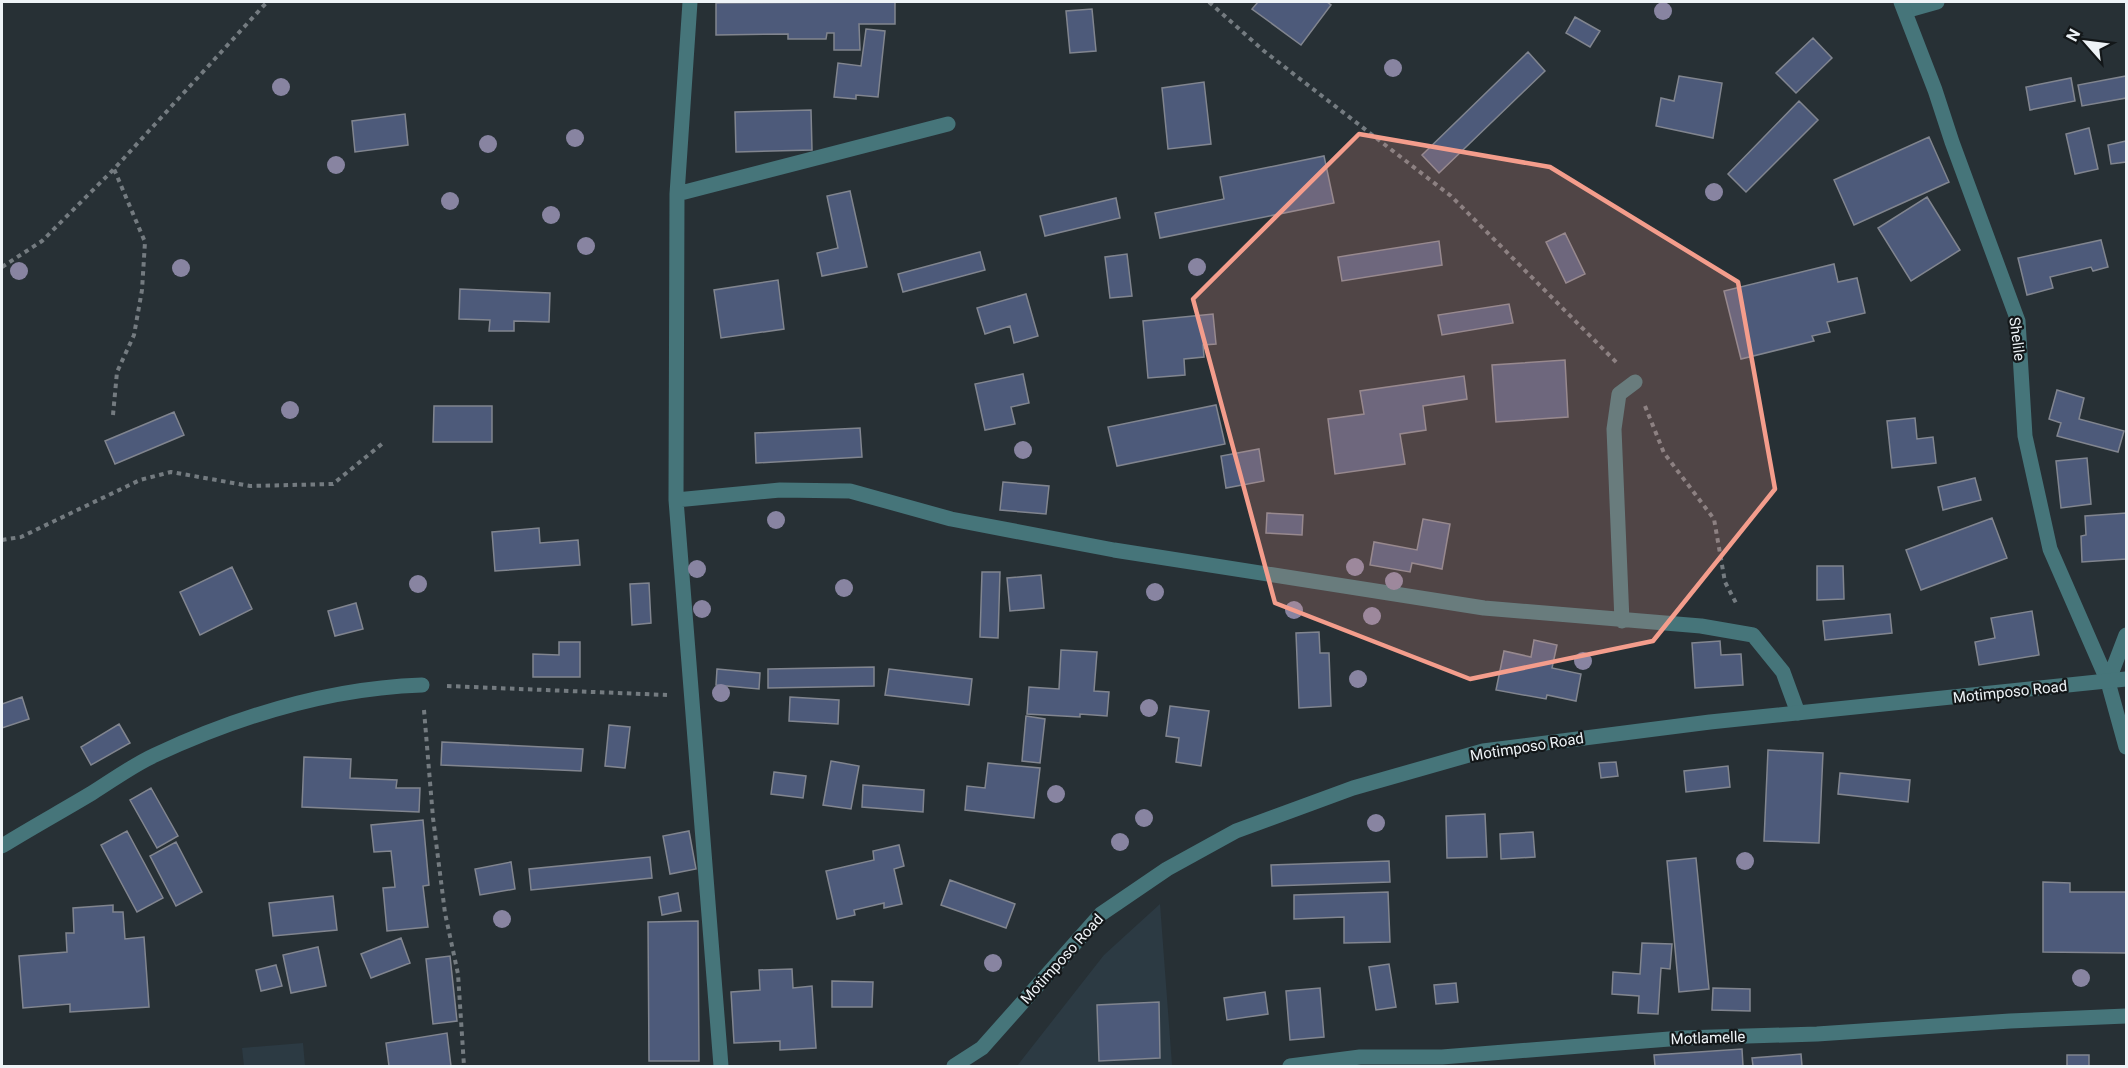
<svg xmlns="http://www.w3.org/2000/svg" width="2128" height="1068" viewBox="0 0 2128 1068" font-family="Roboto,sans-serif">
<rect width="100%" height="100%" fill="#273035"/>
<path fill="#2c3a43" d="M1160,904L1172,1065L1017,1066L1104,955Z
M303,1043L305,1066H244L242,1048Z"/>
<path fill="#4d5a7a" stroke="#81858f" stroke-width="1.5" d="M895,2V24H859L860,50H834V33H827L826,39H788V34L716,35V3Z
M1258,2H1327L1331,5L1301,45L1252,9Z
M1092,9L1096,51L1070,53L1066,11Z
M1575,17L1600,31L1590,47L1566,33Z
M866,29L885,31L878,97L856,95V99L834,97L838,63L861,66Z
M1813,38L1832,58L1796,93L1776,73Z
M1528,52L1545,71L1439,173L1422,155Z
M1679,76L1722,83L1713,138L1656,126L1661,98L1674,101Z
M2126,76V98L2082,106L2078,85Z
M2071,78L2075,101L2030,110L2026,87Z
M1204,82L1211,144L1168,149L1162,88Z
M1799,101L1818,120L1746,192L1728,174Z
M811,110L812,150L736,152L735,112Z
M405,114L408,145L355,152L352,121Z
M2089,128L2098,169L2075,174L2066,134Z
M1929,137L1949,182L1854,225L1834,180Z
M2126,141V162L2111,164L2108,145Z
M1324,156L1334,203L1160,238L1155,213L1224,199L1220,177Z
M850,191L867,267L822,276L817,253L838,248L827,196Z
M1927,197L1960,250L1911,281L1878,228Z
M1116,198L1120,218L1045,236L1040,216Z
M1565,233L1585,274L1566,283L1546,242Z
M2101,240L2108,267L2093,271L2091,267L2050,277L2053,288L2027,295L2018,258Z
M1439,241L1442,265L1342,281L1338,257Z
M980,252L985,270L903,292L898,274Z
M1127,254L1132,296L1110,298L1105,257Z
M1834,264L1838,282L1857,278L1865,313L1827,322L1830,332L1812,336L1814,341L1741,359L1724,291Z
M778,280L784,329L721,338L714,290Z
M460,289L550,293L549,322L514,321V331H489L490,320L459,319Z
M1026,294L1038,336L1014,343L1010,326L985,334L977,308Z
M1509,304L1513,323L1442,335L1438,315Z
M1213,314L1216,344L1203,345L1204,357L1184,359L1185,375L1148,378L1143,321Z
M1565,360L1568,417L1496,422L1492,365Z
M1023,374L1029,403L1011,407L1015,424L985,430L975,384Z
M1464,376L1467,399L1423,406L1426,430L1400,434L1405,464L1335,474L1328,419L1364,414L1360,391Z
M2057,390L2084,398L2079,419L2124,431L2118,452L2057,436L2061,423L2049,419Z
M1216,405L1225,444L1117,466L1108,427Z
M434,406H492V442H433Z
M174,412L184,435L115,464L105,441Z
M1915,418L1917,439L1933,437L1936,463L1892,468L1887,421Z
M860,428L862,457L756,463L755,433Z
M1259,449L1264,481L1226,488L1221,456Z
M2087,458L2091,504L2061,508L2056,461Z
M1975,478L1981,500L1943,510L1938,487Z
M1003,482L1049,486L1046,514L1000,510Z
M1267,513L1303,515L1302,535L1266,533Z
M2126,513V559L2082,562L2081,536L2086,535L2085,516Z
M1992,518L2007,558L1921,590L1906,550Z
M1423,519L1450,524L1442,569L1412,563L1410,572L1370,565L1374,542L1417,550Z
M539,528L540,543L578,540L580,565L495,571L492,532Z
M1817,566H1843L1844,599L1817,600Z
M232,567L252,609L200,635L180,592Z
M982,572H1000L998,638L980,637Z
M1041,575L1044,608L1010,611L1007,578Z
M649,583L651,623L632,625L630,584Z
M356,603L363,629L335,636L328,611Z
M2032,611L2039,655L1979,665L1975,642L1995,638L1991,618Z
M1890,614L1892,633L1825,640L1823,621Z
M1319,632L1320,653H1329L1331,706L1299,708L1296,633Z
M1534,640L1557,645L1552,668L1581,674L1576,701L1547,695L1546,699L1496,690L1504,651L1531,657Z
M1720,641L1721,655L1741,654L1743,685L1695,688L1692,643Z
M559,642H580V677H533V654L559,655Z
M1061,650L1097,652L1094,691L1109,692L1107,716L1080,714V717L1027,714L1029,687L1059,689Z
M874,667V686L768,688V669Z
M717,669L760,673L759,689L716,685Z
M889,669L972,679L969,705L885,695Z
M22,697L29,719L2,728V704Z
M790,697L839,700L838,724L789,721Z
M1170,706L1209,711L1201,766L1176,762L1179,738L1166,736Z
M1026,716L1045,719L1040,763L1022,761Z
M119,724L130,743L91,765L81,747Z
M609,725L630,727L625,768L605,766Z
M442,742L583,749L581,771L441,765Z
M1768,750L1823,753L1819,843L1764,841Z
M304,757L351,759L350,778L397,780L396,788H420L419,812L302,807Z
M831,761L859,766L851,809L823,805Z
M1616,762L1618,776L1601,778L1599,763Z
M988,763L1040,768L1034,818L965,810L967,786L985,788Z
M1728,766L1730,787L1686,792L1684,771Z
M774,772L806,776L803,798L771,794Z
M1840,773L1910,780L1908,802L1838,794Z
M863,785L924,790L923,812L862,807Z
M151,788L178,836L157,848L130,800Z
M1485,814L1487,857L1447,858L1446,816Z
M423,820L429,885L423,886L428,927L387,931L383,888L395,887L391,851L374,852L371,825Z
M127,831L163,898L137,912L101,845Z
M689,831L696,869L670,874L663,836Z
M1533,832L1535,857L1501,859L1500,834Z
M176,842L202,892L176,906L150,856Z
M899,845L904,866L894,869L902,904L884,908V903L854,910L855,915L837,919L826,871L874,860L873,851Z
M650,857L652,878L531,890L529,869Z
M1696,858L1709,989L1679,992L1667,861Z
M1389,861L1390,882L1272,886L1271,865Z
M511,862L515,889L480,895L475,869Z
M950,880L1015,904L1006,928L941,905Z
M2043,882L2070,883V892H2126V953L2043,952Z
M1388,892L1390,942L1344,943V917L1294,919V895Z
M678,893L681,911L662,915L659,897Z
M333,896L337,930L273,936L269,903Z
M113,905V912H123L125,939L144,937L149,1007L70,1012V1004L23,1008L19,956L67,952L66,933H74L73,908Z
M698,921L699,1061H649L648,922Z
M401,938L410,963L371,978L361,954Z
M1642,943L1672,944L1670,969L1661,968L1658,1014L1638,1013L1639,996L1612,994L1613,972L1640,974Z
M318,947L326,986L291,993L283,955Z
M450,956L457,1021L433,1024L426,959Z
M1389,964L1396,1007L1376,1010L1369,967Z
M276,965L282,986L261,991L256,970Z
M792,969L793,988L812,986L816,1048L780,1050V1041L734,1043L731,992L760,990L759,970Z
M832,981L873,982L872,1007H832Z
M1456,983L1458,1002L1436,1004L1434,985Z
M1320,988L1324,1037L1290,1040L1286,991Z
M1713,988L1750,989V1011L1712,1010Z
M1265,992L1268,1014L1227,1020L1224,998Z
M1159,1002L1160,1058L1099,1061L1097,1005Z
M447,1033L451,1066H389L386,1043Z
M1742,1049L1743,1066H1655L1654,1055Z
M1801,1054L1802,1066H1753L1752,1058Z
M2067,1055H2089V1066H2067Z"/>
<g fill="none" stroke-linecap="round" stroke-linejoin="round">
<path stroke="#747b80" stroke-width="4" stroke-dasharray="4.5 4.5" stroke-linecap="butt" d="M1209,2L1264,51L1451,196L1617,363
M2,267L42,241L114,169L267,2
M1645,406L1664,453L1714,519L1725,582L1737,605
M113,415L117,372L134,335L142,290L145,242L114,169
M2,540L21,537L140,480L171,472L250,486L333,484L383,443
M447,686L667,695
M424,710L433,818L445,913L458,974L464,1066"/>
<path stroke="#46757a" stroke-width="15" d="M1905,11L1937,2"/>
<path stroke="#46757a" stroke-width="15" d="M690,2L677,194L676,500L721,1066
M1901,2L1935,90L1952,142L2018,321L2025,436L2050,549L2108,682L2126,747
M677,194L948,124
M676,500L780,490L850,491L951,519L1114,550L1484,608L1701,626L1753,635L1783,672L1798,713
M1622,621L1614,429L1619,394L1635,382
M2108,682L2126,635
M2,846C31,828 62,811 92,793C113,780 133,765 155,755C239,716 329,688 422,685
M1290,1066L1360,1057H1442L1682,1038L1817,1034L2010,1021L2126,1016"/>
<path stroke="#46757a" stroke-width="15" d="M954,1066L982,1048L1101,914L1167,869L1236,831L1353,788L1483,751L1710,722L2126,679"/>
</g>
<g fill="#8884a1">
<circle cx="1663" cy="11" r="9"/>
<circle cx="1393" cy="68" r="9"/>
<circle cx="281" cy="87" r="9"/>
<circle cx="575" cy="138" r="9"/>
<circle cx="488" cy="144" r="9"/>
<circle cx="336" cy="165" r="9"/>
<circle cx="1714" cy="192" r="9"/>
<circle cx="450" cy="201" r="9"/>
<circle cx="551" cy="215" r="9"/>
<circle cx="586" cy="246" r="9"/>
<circle cx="1197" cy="267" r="9"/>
<circle cx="181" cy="268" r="9"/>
<circle cx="19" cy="271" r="9"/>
<circle cx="290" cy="410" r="9"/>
<circle cx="1023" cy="450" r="9"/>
<circle cx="776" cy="520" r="9"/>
<circle cx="1355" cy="567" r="9"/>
<circle cx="697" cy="569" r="9"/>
<circle cx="1394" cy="581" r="9"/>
<circle cx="418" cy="584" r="9"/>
<circle cx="844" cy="588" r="9"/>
<circle cx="1155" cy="592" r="9"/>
<circle cx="702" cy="609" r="9"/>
<circle cx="1294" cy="610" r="9"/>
<circle cx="1372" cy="616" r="9"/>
<circle cx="1583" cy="661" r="9"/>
<circle cx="1358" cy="679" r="9"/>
<circle cx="721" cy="693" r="9"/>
<circle cx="1149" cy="708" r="9"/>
<circle cx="1056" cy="794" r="9"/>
<circle cx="1144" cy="818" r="9"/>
<circle cx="1376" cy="823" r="9"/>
<circle cx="1120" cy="842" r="9"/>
<circle cx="1745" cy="861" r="9"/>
<circle cx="502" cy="919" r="9"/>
<circle cx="993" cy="963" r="9"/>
<circle cx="2081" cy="978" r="9"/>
</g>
<path fill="#f49d8c" fill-opacity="0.2" stroke="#f49d8c" stroke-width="4.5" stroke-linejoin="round" d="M1359,134L1550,167L1738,282L1775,489L1653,641L1470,679L1275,603L1193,299Z"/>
<g text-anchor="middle" stroke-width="4.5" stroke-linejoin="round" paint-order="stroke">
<g font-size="15" fill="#eef3f7" stroke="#131719">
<text transform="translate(2017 339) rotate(83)" y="5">Shelile</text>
<text transform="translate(2010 692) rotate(-6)" y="5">Motimposo Road</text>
<text transform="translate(1527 747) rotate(-9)" y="5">Motimposo Road</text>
<text transform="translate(1062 959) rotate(-48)" y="5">Motimposo Road</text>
<text transform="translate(1708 1038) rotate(-2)" y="5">Motlamelle</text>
</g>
</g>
<rect width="2128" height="1068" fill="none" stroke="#eef3f7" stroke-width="6"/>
<g transform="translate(2086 42) rotate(298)" stroke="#131719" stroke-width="4.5" paint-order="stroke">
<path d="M0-4.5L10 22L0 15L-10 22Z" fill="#eef3f7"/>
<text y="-9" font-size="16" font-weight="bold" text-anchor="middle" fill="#eef3f7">N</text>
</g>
</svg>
